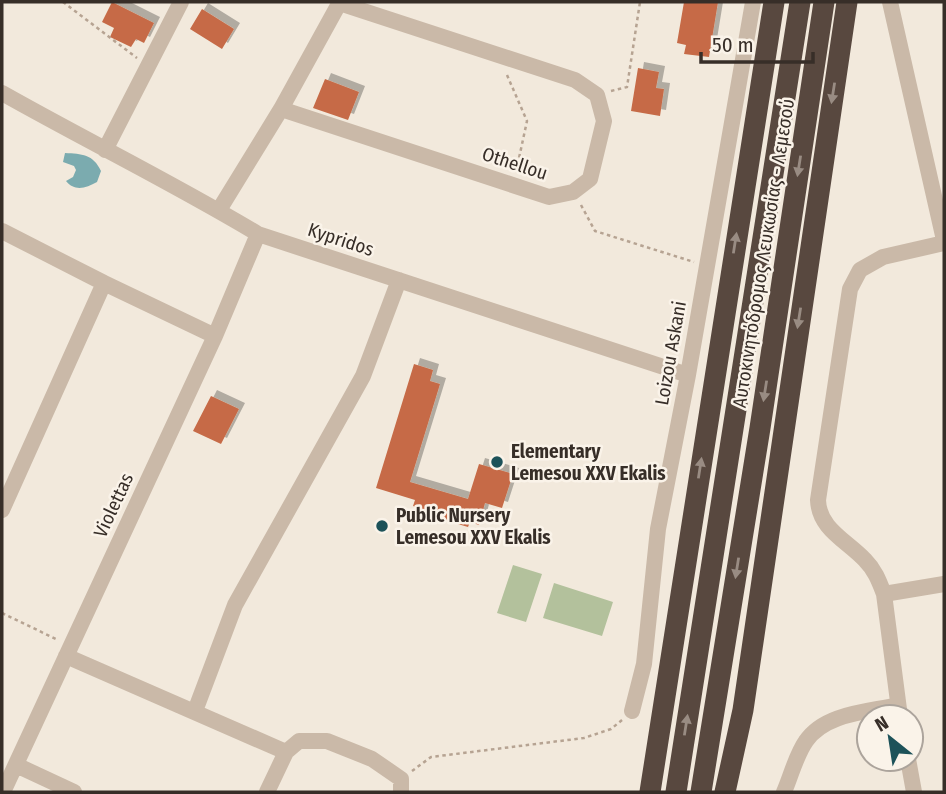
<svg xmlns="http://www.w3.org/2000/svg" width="946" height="794" viewBox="0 0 946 794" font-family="'Fira Sans Condensed',sans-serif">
<defs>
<filter id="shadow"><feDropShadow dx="6" dy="-6" stdDeviation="0" flood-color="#0004"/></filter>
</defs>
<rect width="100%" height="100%" fill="#f2e9dc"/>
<path fill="#b3c19c" d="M513,565L542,574L526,622L497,613Z
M554,583L613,602L602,636L543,618Z"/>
<path fill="#7babaf" d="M65,153C82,154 93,154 101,171L97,182C86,188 75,192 66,181L73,177L76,170L74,166L63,162Z"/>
<path fill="#c66b46" filter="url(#shadow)" d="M112,2L154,23L144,43L136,39L131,47L110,37L114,28L102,22Z
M684,2H718L709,57L684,54L686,45L677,43Z
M202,9L234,29L222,49L190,29Z
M638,68L659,72L656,88L664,89L660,116L631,111Z
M325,79L359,92L348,120L313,108Z
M414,364L433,370L430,381L440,384L410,482L468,499L479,464L513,474L502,508L485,503L479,525L470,522L468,527L427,515L428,511L413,506L415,500L376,488Z
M211,396L239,409L221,444L193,431Z"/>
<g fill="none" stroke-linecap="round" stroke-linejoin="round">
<path stroke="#b6a392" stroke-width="2.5" stroke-dasharray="3.5 3.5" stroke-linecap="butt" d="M63,2L137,58
M507,75L527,121L516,172
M611,91L627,87L640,2
M581,205L595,231L694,262
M2,613L58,640
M412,771L431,757L584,738L611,729L622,720"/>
<path stroke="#cab9a8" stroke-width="16" d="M890,2L944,240
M2,93C87,141 175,184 258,234L688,375
M281,109L549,197L573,192L590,179L604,121L597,95L575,80L339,3
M105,150L181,2
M219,210L281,109L340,2
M2,231L104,283L215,336
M2,510L104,283
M884,594L944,584
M66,656L286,752L299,741H327L372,759L401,779V792
M195,711L235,605L363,376L399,280
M632,711L644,664L658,529L688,375L753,2
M900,717L884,594C879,581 875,570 865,560C846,540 819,529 818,500L850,289L860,270L883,257L944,243
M908,759L914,792
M16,765L74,792
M3,792L215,336L258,234
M267,792L286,752
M784,792C791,776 796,755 806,741C825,713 868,712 898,705"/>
<path stroke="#58483f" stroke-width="21" d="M650,792L774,2
M676,792L800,2
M701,792L760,428L824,2
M725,792L743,710L847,2"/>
</g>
<defs><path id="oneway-solid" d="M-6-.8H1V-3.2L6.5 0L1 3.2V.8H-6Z" transform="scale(1.75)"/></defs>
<g fill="#998c83">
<use href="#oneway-solid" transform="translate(833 93) rotate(99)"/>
<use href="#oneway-solid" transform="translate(799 166) rotate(99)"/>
<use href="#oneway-solid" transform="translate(735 243) rotate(-81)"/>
<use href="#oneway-solid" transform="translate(799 318) rotate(99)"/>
<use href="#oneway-solid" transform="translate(765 391) rotate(99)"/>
<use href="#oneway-solid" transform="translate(700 468) rotate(-81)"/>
<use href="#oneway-solid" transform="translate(737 568) rotate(99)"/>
<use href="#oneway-solid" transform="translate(686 725) rotate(-81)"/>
</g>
<g fill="#1d5259" stroke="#faf3e9" stroke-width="2.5">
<circle cx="497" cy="462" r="7"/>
<circle cx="382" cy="526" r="7"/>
</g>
<g text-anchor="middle" stroke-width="5" stroke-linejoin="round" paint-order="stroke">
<g font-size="19" fill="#372e28" stroke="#faf3e9">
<text transform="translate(515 163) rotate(18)" y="7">Othellou</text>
<text transform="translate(341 239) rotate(18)" y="7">Kypridos</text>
<text transform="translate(763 253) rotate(-81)" y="7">Αυτοκινητόδρομος Λευκωσίας - Λεμεσού</text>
<text transform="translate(670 353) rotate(-80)" y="7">Loizou Askani</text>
<text transform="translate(113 505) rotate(-65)" y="7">Violettas</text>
</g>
<g font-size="19" font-weight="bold" fill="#372e28" stroke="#faf3e9" text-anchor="start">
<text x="511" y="458">Elementary<tspan x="511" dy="22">Lemesou XXV Ekalis</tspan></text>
<text x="396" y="522">Public Nursery<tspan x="396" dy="22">Lemesou XXV Ekalis</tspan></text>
</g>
</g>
<rect width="946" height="794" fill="none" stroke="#372e28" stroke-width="7"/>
<g transform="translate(890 738) rotate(330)"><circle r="33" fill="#faf3e9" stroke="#aca49c" stroke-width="2"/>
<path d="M0-5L12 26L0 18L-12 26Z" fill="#1d5259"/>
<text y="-10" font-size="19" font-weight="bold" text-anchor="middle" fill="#372e28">N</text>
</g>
<path d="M701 52v10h112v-10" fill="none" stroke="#372e28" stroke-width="3.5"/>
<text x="712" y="52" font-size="21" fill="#372e28" stroke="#faf3e9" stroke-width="5" paint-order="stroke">50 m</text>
</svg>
